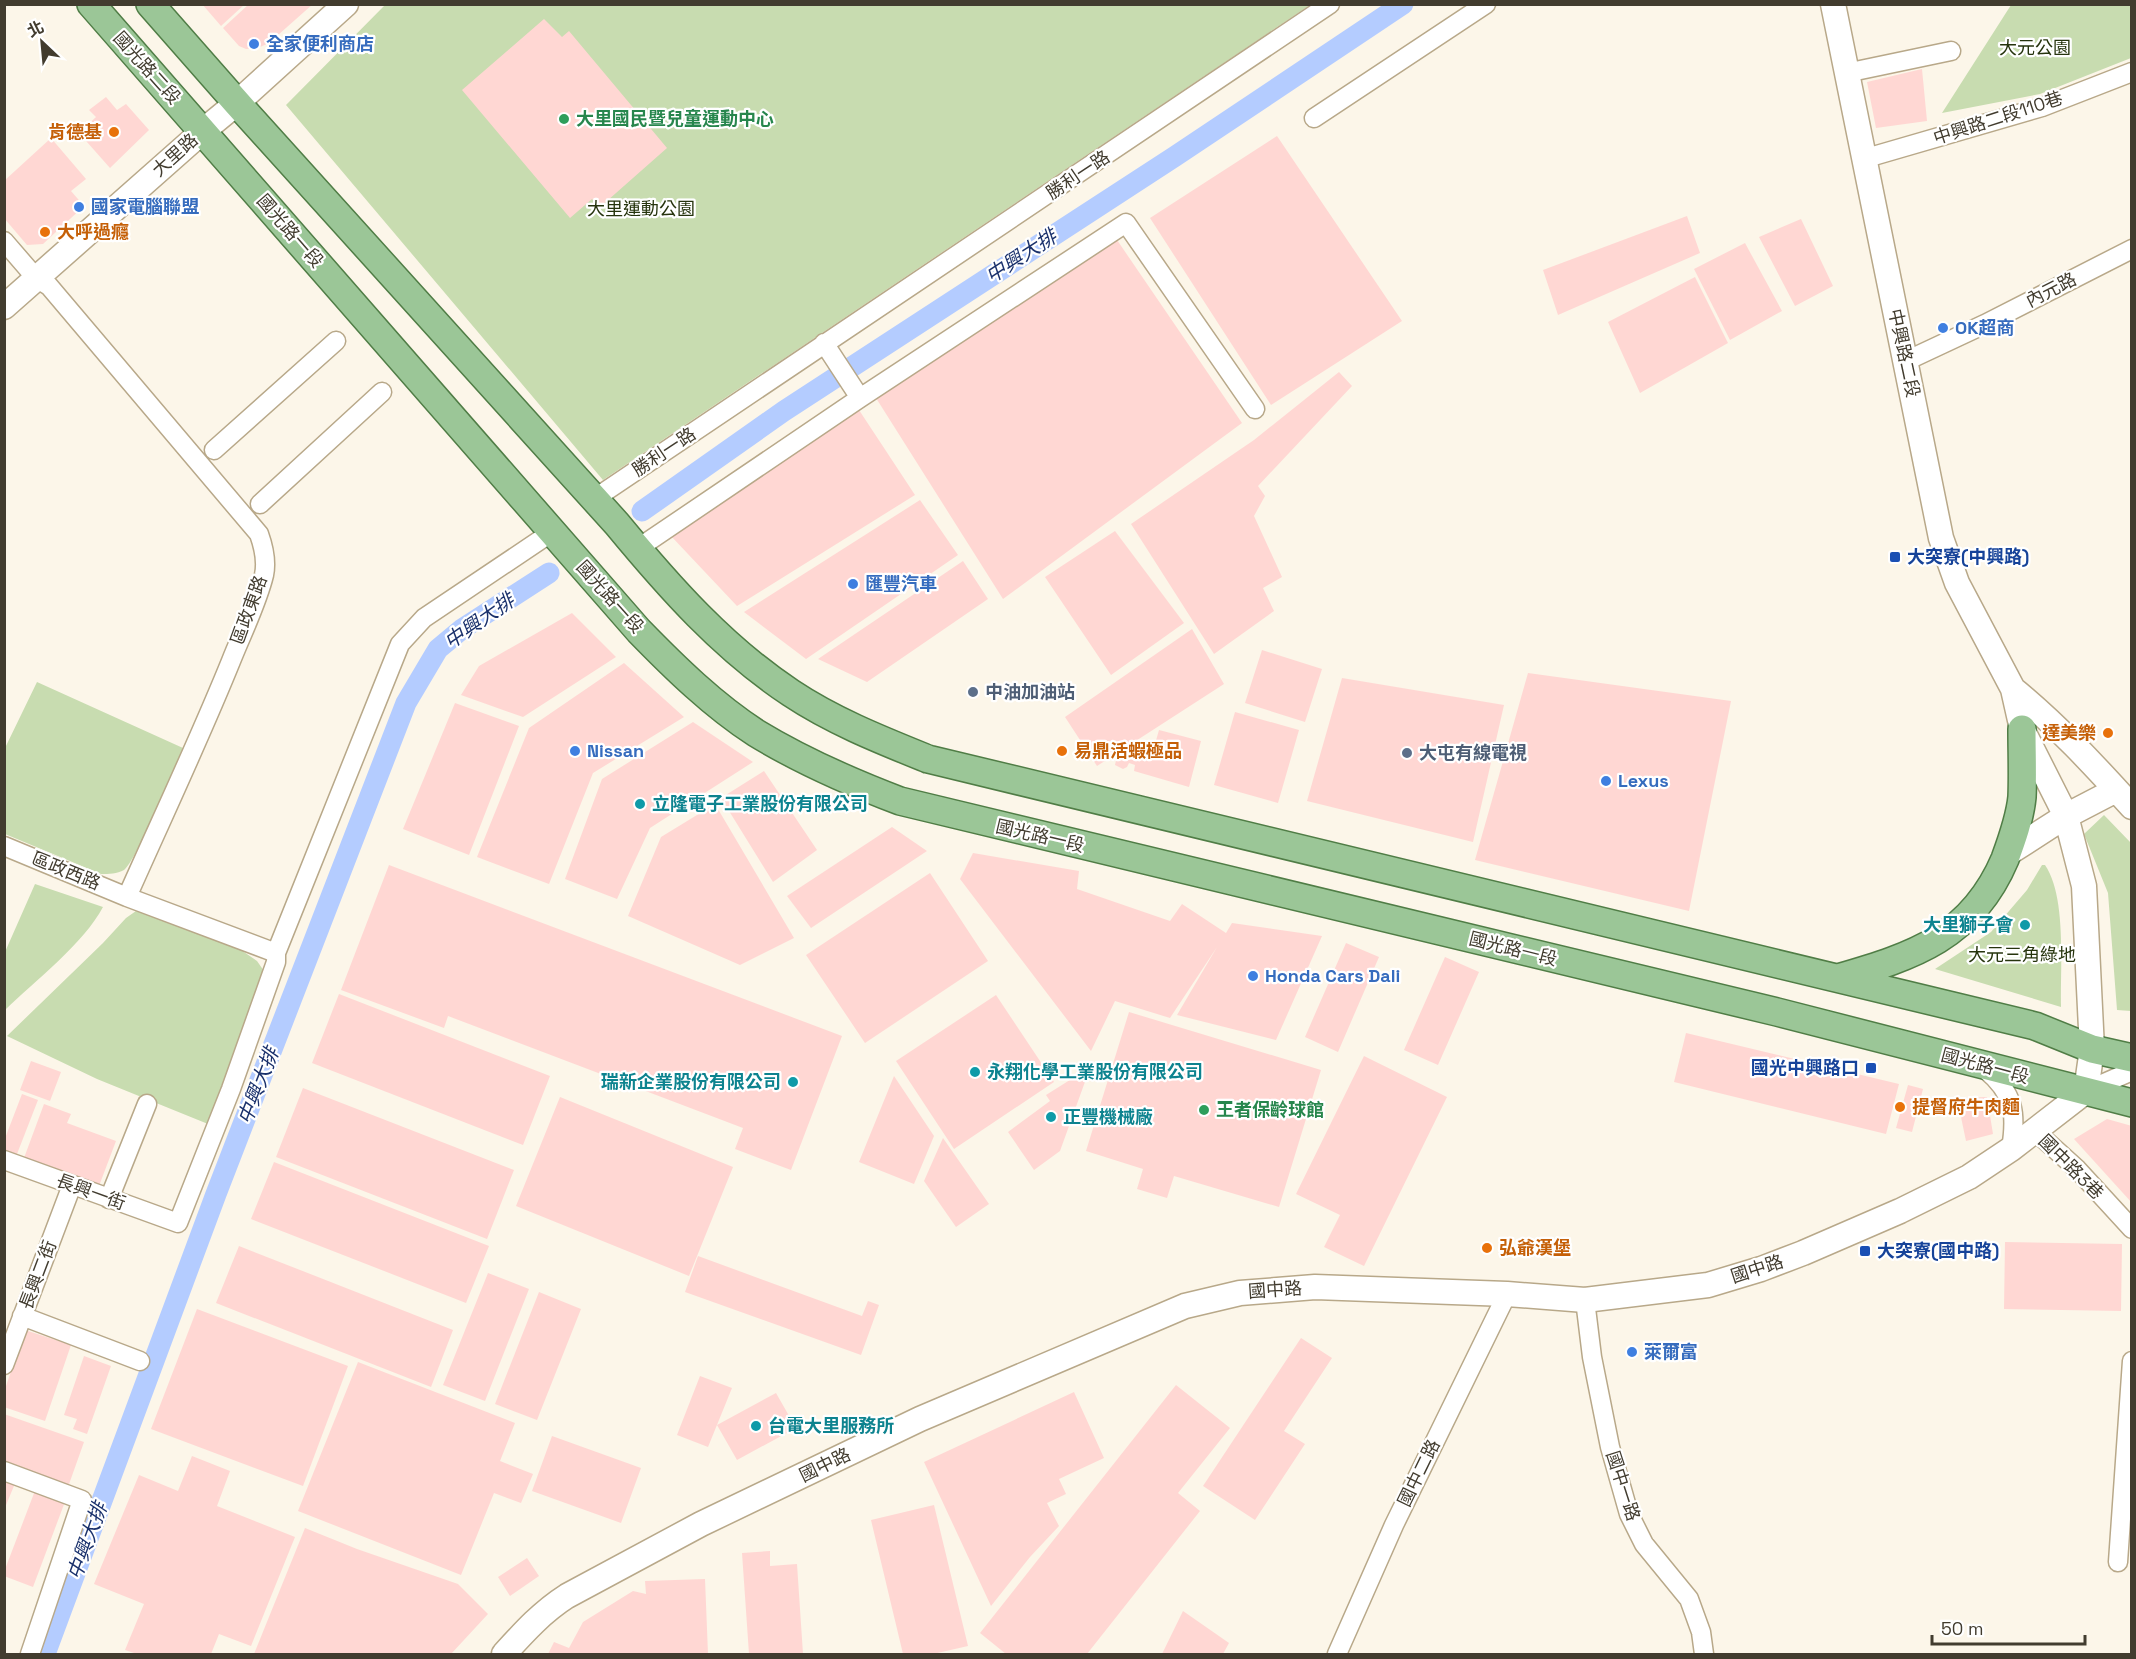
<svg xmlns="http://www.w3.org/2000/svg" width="2136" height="1659" viewBox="0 0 2136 1659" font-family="'Space Grotesk','Noto Sans TC',sans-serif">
<rect width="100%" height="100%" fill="#fcf6e9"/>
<path fill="#c8dcb0" d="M385,5H1310L603,480L286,105Z
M2011,5H2131V58L2040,94L1942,113Z
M37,682L183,748C174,767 136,862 124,870C117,874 109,874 101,874L5,834V748Z
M2104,815L2131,843V1011L2117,1010L2108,893L2084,834Z
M2042,865H2045C2067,897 2060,968 2061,1007L1935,969L1991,932L2027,890Z
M35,884L103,907C84,943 35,981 5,1010V952Z
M136,911L169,922L238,948L257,961L264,971L208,1124L97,1079L7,1036L103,943L126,918Z"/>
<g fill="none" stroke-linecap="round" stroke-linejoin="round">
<path stroke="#b4ccff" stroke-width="21" d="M642,511L784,411L1174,157L1403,4
M45,1654L216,1194L406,703L438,649L462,629L549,573"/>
</g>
<path fill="#ffd7d3" d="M202,4H245L221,26Z
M249,4H313L269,43L258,48L246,49L239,46L223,28Z
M544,19L562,37L569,31L667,148L599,208L592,199L570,218L462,90Z
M1922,69L1927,121L1876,128L1867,82Z
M106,97L117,110L126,104L149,130L110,168L79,133L96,117L89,110Z
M1277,136L1402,321L1271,405L1150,218Z
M51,138L86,179L71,191L84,206L43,244L27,245L4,218V181Z
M1687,216L1700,253L1558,315L1543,270Z
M1801,219L1833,286L1795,306L1759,237Z
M1115,237L1242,423L1003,599L876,398Z
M1745,243L1782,311L1730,340L1694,269Z
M1695,277L1728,343L1640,393L1608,322Z
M1339,372L1352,386L1258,486L1265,496L1254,516L1282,577L1263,588L1274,611L1214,654L1131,524L1254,440Z
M859,410L915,495L737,606L671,536Z
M920,500L958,555L806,659L744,612Z
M1115,531L1184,623L1111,675L1045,577Z
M963,561L988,599L867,682L818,659Z
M572,613L616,657L523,717L461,695L479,666Z
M1192,629L1224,684L1097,766L1065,717Z
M1262,650L1322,669L1305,722L1245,703Z
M624,663L684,717L593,773L549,884L477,857L529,728Z
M1528,673L1731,701L1689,911L1475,860Z
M1342,678L1504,705L1473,842L1307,801Z
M455,703L519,726L469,855L403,829Z
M1235,712L1299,730L1278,803L1214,785Z
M693,722L753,762L650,828L617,899L565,879L602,779Z
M1159,730L1201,741L1189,787L1134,771L1135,765L1129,763L1127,767L1123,769L1115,765L1117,756L1141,740L1155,744Z
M764,771L817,850L773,882L721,798Z
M715,804L794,938L740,965L628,916L661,837Z
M892,827L927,851L811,928L787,896Z
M973,853L1079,871L1077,889L1170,921L1182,904L1226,933L1232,923L1322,936L1276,1040L1177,1015L1217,947L1170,1018L1115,1001L1091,1051L960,879Z
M389,865L842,1036L791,1170L735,1149L743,1128L448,1016L444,1028L341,990Z
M930,873L988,961L865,1043L806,955Z
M1346,943L1379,957L1338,1052L1305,1037Z
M1445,957L1479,972L1438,1065L1404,1050Z
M339,994L550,1076L523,1145L312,1063Z
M996,995L1054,1082L954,1149L896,1061Z
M1129,1012L1321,1070L1279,1207L1174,1176L1167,1198L1137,1189L1143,1169L1086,1151Z
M1686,1033L1899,1084L1886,1134L1674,1082Z
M1364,1056L1447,1097L1364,1266L1324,1247L1340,1215L1296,1194Z
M31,1061L61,1072L50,1101L20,1090Z
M1081,1073L1086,1079L1060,1151L1034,1170L1008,1132L1050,1101L1046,1095Z
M894,1076L934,1136L914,1184L859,1162Z
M1908,1085L1923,1089L1912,1132L1896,1128Z
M303,1088L514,1170L487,1239L276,1157Z
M22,1094L38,1100L17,1154L4,1150V1141Z
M560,1097L733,1167L689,1276L516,1206Z
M1987,1097L1993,1134L1966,1141L1957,1098Z
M44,1104L71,1114L67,1123L116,1141L99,1186L24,1158Z
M2107,1119L2132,1126V1203L2074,1139Z
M943,1138L989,1204L956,1227L924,1181Z
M274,1162L489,1246L466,1303L251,1219Z
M2005,1242L2122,1244L2121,1311L2004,1309Z
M239,1246L453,1330L431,1387L216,1303Z
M698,1256L862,1316L868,1301L879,1305L861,1355L685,1292Z
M488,1273L529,1289L485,1401L443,1385Z
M539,1292L581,1309L537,1420L495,1404Z
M197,1309L348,1366L303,1486L151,1429Z
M25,1330L71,1345L45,1421L4,1407V1392Z
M1301,1338L1332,1358L1284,1431L1305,1444L1255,1520L1203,1486Z
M84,1356L111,1366L87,1434L73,1429L77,1419L64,1415Z
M358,1362L515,1423L500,1461L533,1474L521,1503L494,1493L461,1575L298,1511Z
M700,1376L732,1388L708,1447L677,1435Z
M1176,1385L1230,1428L1178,1493L1200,1511L1087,1654H1006L980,1633Z
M1074,1392L1104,1458L1059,1479L1066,1494L1047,1503L1059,1526L1030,1557L991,1606L924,1462Z
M776,1393L796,1428L737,1460L717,1425Z
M4,1414L84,1442L68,1487L4,1464Z
M552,1436L641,1468L621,1523L532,1491Z
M192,1456L230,1471L217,1506L295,1537L251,1646L219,1634L211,1654H137L125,1650L144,1604L94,1584L139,1475L178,1491Z
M4,1477L16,1481L4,1510Z
M36,1488L66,1499L33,1587L4,1576V1572Z
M934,1505L968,1646L933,1654H903L871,1520Z
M305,1528L357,1549L458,1584L488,1614L451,1654H254Z
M770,1551V1566L797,1564L803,1654H749L742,1553Z
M527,1558L539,1576L510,1596L498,1577Z
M705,1579L708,1654H548L554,1642L569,1648L583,1622L633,1591L646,1594L645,1581Z
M1183,1611L1229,1643L1223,1654H1162Z"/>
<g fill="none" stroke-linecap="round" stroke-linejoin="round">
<g stroke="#b8a889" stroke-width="21">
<path id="street" d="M1846,73L1951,51
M1314,118L1486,4
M1863,159L2042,107L2132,72
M4,241L36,278L49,286L259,534C264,548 267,561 264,575C257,604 242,633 231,661C199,740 162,818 127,897
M824,343L860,398
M1906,361L1985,324L2132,249
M214,450L336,341
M594,499L1330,4
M260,504L382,392
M637,549L860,398L1126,223L1255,409
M4,846L127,897L276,953
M1985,1069C2014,1093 2017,1113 2011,1149
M2086,1091L2132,1071
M2035,1131L2077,1169L2132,1229
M4,1160L178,1223L231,1089L276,962V953L400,644L424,618L552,532
M109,1199L147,1104
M1585,1300L1592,1357L1610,1447L1629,1514L1644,1544L1689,1599L1701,1632L1704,1654
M22,1316L140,1361
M4,1365L72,1185
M4,1471L82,1500L30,1654
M2118,1562L2132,1361
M1337,1654L1394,1525L1507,1294"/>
</g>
<g stroke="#b8a889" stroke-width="27">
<path id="secondary" d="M4,307L203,131L237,103L346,4
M2013,689C2056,724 2094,765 2132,807
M2007,854L2066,816L2116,790
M504,1654C524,1632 542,1612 567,1596L701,1524L920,1419L1185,1306L1240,1293L1315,1287L1507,1294L1585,1300L1708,1285L1761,1269L1803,1253L1900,1211L1969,1177L2011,1149L2086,1091L2092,1049L2084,886L2066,816L2022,729L2013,689L1957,583L1941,538L1833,4"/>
</g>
<g stroke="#507d46" stroke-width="30">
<path id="primary" d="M91,4L639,631C675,668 713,705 756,733C802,761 850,782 900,801L1777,1012L2132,1103
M150,4L237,103L617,524C669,587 723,648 791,693C833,721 881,740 928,759L2035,1026L2092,1049L2132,1058
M1838,978C1914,956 1972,937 2005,859C2012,840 2020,818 2022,797C2023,775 2022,752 2022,729"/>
</g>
<use href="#street" stroke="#fff" stroke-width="18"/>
<use href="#secondary" stroke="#fff" stroke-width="24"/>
<use href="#primary" stroke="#9bc697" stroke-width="27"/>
</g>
<g fill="#3f7fe0" stroke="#fff" stroke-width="2">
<circle cx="254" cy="44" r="6"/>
<circle cx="79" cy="207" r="6"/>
<circle cx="1943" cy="328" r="6"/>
<circle cx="853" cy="584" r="6"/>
<circle cx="575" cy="751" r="6"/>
<circle cx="1606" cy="781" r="6"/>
<circle cx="1253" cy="976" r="6"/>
<circle cx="1632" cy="1352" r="6"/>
</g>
<g fill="#2e9e5b" stroke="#fff" stroke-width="2">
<circle cx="564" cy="119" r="6"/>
<circle cx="1204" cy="1110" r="6"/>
</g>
<g fill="#e8710a" stroke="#fff" stroke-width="2">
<circle cx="114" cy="132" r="6"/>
<circle cx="45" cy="232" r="6"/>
<circle cx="2108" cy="733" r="6"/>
<circle cx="1062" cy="751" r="6"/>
<circle cx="1900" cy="1107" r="6"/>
<circle cx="1487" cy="1248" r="6"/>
</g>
<g fill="#1a4fb4" stroke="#fff" stroke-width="2">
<rect x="1889" y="551" width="12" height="12" rx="3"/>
<rect x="1865" y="1062" width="12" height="12" rx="3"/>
<rect x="1859" y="1245" width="12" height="12" rx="3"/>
</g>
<g fill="#5c6f8a" stroke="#fff" stroke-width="2">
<circle cx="973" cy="692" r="6"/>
<circle cx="1407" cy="753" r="6"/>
</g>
<g fill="#0f9aa8" stroke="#fff" stroke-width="2">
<circle cx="640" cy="804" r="6"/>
<circle cx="2025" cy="925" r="6"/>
<circle cx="975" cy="1072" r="6"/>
<circle cx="793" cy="1082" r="6"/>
<circle cx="1051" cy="1117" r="6"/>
<circle cx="756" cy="1426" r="6"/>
</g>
<g text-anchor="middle" stroke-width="4.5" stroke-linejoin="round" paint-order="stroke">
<g font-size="18" font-weight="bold" fill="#366cbe" stroke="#fff" text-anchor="start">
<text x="266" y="50">全家便利商店</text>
<text x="91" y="213">國家電腦聯盟</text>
<text x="1955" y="334">OK超商</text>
<text x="865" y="590">匯豐汽車</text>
<text x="587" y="757">Nissan</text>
<text x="1618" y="787">Lexus</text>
<text x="1265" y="982">Honda Cars Dali</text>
<text x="1644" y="1358">萊爾富</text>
</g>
<g font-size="18" fill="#26340d" stroke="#fff">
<text x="2035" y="54">大元公園</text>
<text x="641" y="215">大里運動公園</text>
<text x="2022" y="961">大元三角綠地</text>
</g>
<g font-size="18" fill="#423c2f" stroke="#fff">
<text transform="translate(147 68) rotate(48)" y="6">國光路二段</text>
<text transform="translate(1998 118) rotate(-18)" y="6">中興路二段110巷</text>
<text transform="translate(175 155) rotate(-42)" y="6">大里路</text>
<text transform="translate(1078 175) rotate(-34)" y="6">勝利一路</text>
<text transform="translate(290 231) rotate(49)" y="6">國光路一段</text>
<text transform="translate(2051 290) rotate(-27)" y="6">內元路</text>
<text transform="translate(1904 353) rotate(78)" y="6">中興路二段</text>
<text transform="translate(664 452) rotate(-34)" y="6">勝利一路</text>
<text transform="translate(610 597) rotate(48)" y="6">國光路一段</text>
<text transform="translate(249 610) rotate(-70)" y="6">區政東路</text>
<text transform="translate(1040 836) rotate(13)" y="6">國光路一段</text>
<text transform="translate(66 871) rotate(22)" y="6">區政西路</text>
<text transform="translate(1513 949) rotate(14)" y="6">國光路一段</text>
<text transform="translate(1985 1066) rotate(15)" y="6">國光路一段</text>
<text transform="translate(2071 1167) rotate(45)" y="6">國中路3巷</text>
<text transform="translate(91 1192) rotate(20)" y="6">長興一街</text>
<text transform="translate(1757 1269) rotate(-18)" y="6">國中路</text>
<text transform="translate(38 1275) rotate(-69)" y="6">長興二街</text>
<text transform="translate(1275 1290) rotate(-4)" y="6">國中路</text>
<text transform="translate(825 1465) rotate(-26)" y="6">國中路</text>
<text transform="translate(1419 1473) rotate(-64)" y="6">國中二路</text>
<text transform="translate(1623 1486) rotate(72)" y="6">國中一路</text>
</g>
<g font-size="18" font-weight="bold" fill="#27864d" stroke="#fff" text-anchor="start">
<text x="576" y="125">大里國民暨兒童運動中心</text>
<text x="1216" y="1116">王者保齡球館</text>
</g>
<g font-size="18" font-weight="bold" fill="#c56008" stroke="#fff" text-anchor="start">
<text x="102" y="138" text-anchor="end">肯德基</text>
<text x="57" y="238">大呼過癮</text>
<text x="2096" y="739" text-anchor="end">達美樂</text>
<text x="1074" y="757">易鼎活蝦極品</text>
<text x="1912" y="1113">提督府牛肉麵</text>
<text x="1499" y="1254">弘爺漢堡</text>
</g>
<g font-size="18" font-weight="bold" fill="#164399" stroke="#fff" text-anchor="start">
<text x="1907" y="563">大突寮(中興路)</text>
<text x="1859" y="1074" text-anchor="end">國光中興路口</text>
<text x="1877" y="1257">大突寮(國中路)</text>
</g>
<g font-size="18" font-weight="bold" fill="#4e5e75" stroke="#fff" text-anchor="start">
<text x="985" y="698">中油加油站</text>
<text x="1419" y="759">大屯有線電視</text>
</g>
<g font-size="18" font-weight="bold" fill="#0d838f" stroke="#fff" text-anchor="start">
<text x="652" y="810">立隆電子工業股份有限公司</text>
<text x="2013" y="931" text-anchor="end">大里獅子會</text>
<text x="987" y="1078">永翔化學工業股份有限公司</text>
<text x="781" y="1088" text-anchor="end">瑞新企業股份有限公司</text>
<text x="1063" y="1123">正豐機械廠</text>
<text x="768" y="1432">台電大里服務所</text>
</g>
<g font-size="20" font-style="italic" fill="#1a316c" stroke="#fff">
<text transform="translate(1021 256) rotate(-33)" y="7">中興大排</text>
<text transform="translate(479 621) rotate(-35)" y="7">中興大排</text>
<text transform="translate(258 1086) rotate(-69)" y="7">中興大排</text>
<text transform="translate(87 1541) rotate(-70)" y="7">中興大排</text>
</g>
</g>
<rect width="2136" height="1659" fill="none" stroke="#423c2f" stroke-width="12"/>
<g transform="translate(42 42) rotate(334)" stroke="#ffffff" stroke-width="4.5" paint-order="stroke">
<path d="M0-4.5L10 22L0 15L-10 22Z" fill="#423c2f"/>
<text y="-9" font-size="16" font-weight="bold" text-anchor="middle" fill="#423c2f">北</text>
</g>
<path d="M1932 1635v9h153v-9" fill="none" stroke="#423c2f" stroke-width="3"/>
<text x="1941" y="1635" font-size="18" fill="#423c2f" stroke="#ffffff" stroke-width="4.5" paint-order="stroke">50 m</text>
</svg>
